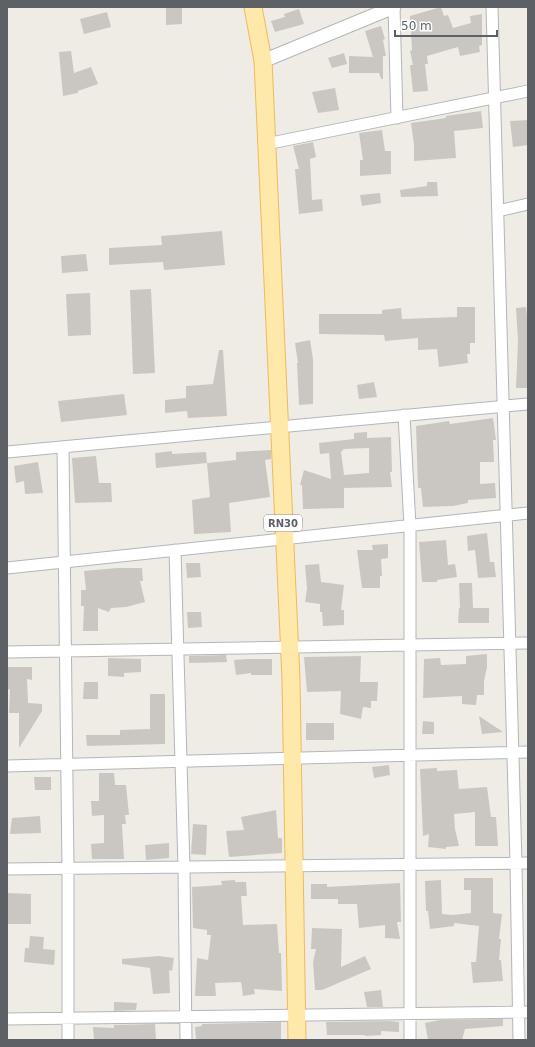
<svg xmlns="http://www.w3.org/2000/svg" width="535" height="1047" viewBox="0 0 535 1047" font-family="'DejaVu Sans',sans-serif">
<rect width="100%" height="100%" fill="#efece5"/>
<path fill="#cac7c2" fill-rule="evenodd" d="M441,7L444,16L448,15L453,28L471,23L470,16L482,14V45L479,46L480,52L460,56L458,47L427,56L428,64H425L428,91L413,92L410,65H413L410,51L412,50L410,16Z
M166,8H182V24L166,25Z
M299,9L304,24L275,32L271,21L285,17L284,14Z
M107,12L111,27L84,34L80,19Z
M381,26L385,39L383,40L386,56H383V79H381L379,73H349V56L373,57L365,31Z
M71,51L74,73L91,67L98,84L78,91V93L63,96L59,52Z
M344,53L347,64L332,68L328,58Z
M335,88L339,110L318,113L312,92Z
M481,111L483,128L454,131L456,158L414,161V145L411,123L446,118V116Z
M528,120V145L513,147L510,121Z
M382,130L385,151H391V174L360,176V160H363L359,133Z
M313,142L316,157L310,159L312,200L322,199L323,211L299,214L295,169H299L293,146Z
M427,182H437L438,196L401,197L400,190L427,186Z
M380,193L381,203L362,206L360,195Z
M222,231L225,265L164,270L163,262L109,265V248L162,245L161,236Z
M86,254L88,271L62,273L61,256Z
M151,289L155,373L133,374L130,290Z
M90,293L91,335L68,336L66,294Z
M457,307H475V343H470V354H467L468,363L439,367L437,349L418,350V338L385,341L384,335L319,334V314H382V310L401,308L402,319L457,317Z
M526,307L528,326V388H516L518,341L516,308Z
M310,340L313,359V404L299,405L297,363H298L295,343Z
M219,350H223L227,416L188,418L187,411L165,413V400L186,398V386L213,384Z
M374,382L377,397L359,399L357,385Z
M124,394L127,415L61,422L58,401Z
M493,418L496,440H493L494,462H480V484L495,483L496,498L468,500V503L453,506L423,507L421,488H418L416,426L449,421L450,424Z
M367,432V438L391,437L392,472H390L392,487L344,488V508L303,509L302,485H300L304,470L331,479L329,453L320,454L319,443L354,439V433ZM369,448V473L344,475L341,451H343V449Z
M271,450V459L265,460L270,497L229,503L231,532L194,534L192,500L210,497L207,463L236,460V452Z
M172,451V454L206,452L207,463L156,468L155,453Z
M96,456L99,483H111L112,502L75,503L72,458Z
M38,462L43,493L25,494L24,481L16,483L14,466Z
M487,533L490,562H494L496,577L478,578L475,550L468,551L467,536Z
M446,540L448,565L455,564L457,577L437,580V582H422L419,542Z
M388,544V558L381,559L382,576H380V588H362L357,550H373L372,545Z
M186,563H200L201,577L187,578Z
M319,564L321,582L344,585L341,610H344V625L323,626L322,612H320V604L305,602L307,588L305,565Z
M117,568H142L143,581H140L145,602L126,607L111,608L109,612L98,608V631H83L84,606H81V590H86L84,571Z
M459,583H472L473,608H489V623H458L459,608H460Z
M187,612H201L202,627L188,628Z
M487,654V667L484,681V695H477L476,705L462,704V696L423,698L424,659L440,658L441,665L466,664V656Z
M226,655L227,662L189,663V656Z
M361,656L360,682H378L377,701H371V708L363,707L361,719L340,714L341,691L307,692L304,657Z
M108,658L141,659V672L124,673V677L108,676Z
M247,659H272V675H251V673L236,675L234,660Z
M7,667H32V680L27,679L28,703L42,704V711L19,748V713H9L10,689L7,690Z
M84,682H98V699H83Z
M150,694H165V744L87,746L86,735H120V730L150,729Z
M479,716L503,732L482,734Z
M423,721L434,722V734H422Z
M306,723H334V740H306Z
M389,765L390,775L374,778L372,767Z
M437,768V771L457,770L459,789L487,787L491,817H496L498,846H475V812L454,814L455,829L459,846L446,847V849L428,847L429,834L423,836L420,769Z
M99,773H114L115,785H126L129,815H125L126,824H122L124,859H92L91,844L104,843V815L92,816L91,801H99Z
M34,777H51V790H35Z
M276,810L278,838H282V853L229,857L226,831L244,830L241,817Z
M40,816L41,833L10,834L12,818Z
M193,824L207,825L206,855L191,854Z
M169,843V858L146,860L145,845Z
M464,878H493V913L502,914L499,939H501L499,960H501L503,981L473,983L471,962H476L479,926L454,923V926L430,929L428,911H426L425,881L441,880L442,914L453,915L471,913V890H464Z
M235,880V882H246L247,896H241L243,925L277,924L279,953H281L282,991L254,989L255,994L243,996L241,982L215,983L216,996H195L197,958L208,960L211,935H207V930L193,928L192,887L222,885L221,881Z
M400,883L401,922H397L400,939L385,938V925L359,928L357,904H338V899H311V884H327V887Z
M7,893L31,894V924H7Z
M312,928L342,929L341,967L365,956L371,969L322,990H315L313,962L316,949H311Z
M30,936L44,937L43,949L55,950L54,965L24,962L25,948H29Z
M159,956L174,958L172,971L169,970L170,993L153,994L150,968L122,964V959Z
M381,990L383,1007H367L364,992Z
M114,1002L137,1003L136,1010L114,1011Z
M503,1019V1026L465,1029L462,1040H428L425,1023L440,1020Z
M389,1021L399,1022V1032L381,1031V1035L365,1036V1035H327L326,1022Z
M281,1022V1039L196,1040L195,1027L202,1026V1024Z
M155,1024L156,1040H94L93,1027L114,1028V1025Z"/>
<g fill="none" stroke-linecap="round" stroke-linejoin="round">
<g stroke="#b2b6ba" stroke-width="13">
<path id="minor" d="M394,7L397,118
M492,7L516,864L519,1040
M266,144L528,91
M498,211L528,204
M404,415L410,526V1040
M63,447L68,869V1040
M7,452L528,404
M175,550L184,868L186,1040
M7,568L528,513
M7,652L528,643
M7,766L528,752
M7,869L528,863
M7,1019L528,1012"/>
</g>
<g stroke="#b2b6ba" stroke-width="15">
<path id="tertiary" d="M263,61L394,7"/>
</g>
<g stroke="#f1b85c" stroke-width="19">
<path id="primary" d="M253,7L263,61L291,679L297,1040"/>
</g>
<use href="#minor" stroke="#fff" stroke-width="11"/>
<use href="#tertiary" stroke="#fff" stroke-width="13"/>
<use href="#primary" stroke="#ffe9aa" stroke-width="17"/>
</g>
<g text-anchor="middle" stroke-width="3" stroke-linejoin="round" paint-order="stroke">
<rect fill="#fff" stroke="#8e9093" stroke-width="1" x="264" y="515" width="38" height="16" rx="3"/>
<g font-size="10" font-weight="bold" fill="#5d6165">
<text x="283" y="527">RN30</text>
</g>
</g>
<rect width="535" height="1047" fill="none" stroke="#5d6165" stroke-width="16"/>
<path d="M395 30v6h102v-6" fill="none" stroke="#5d6165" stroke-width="2"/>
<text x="401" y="30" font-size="12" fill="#5d6165" stroke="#ffffff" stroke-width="3" paint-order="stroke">50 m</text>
</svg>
